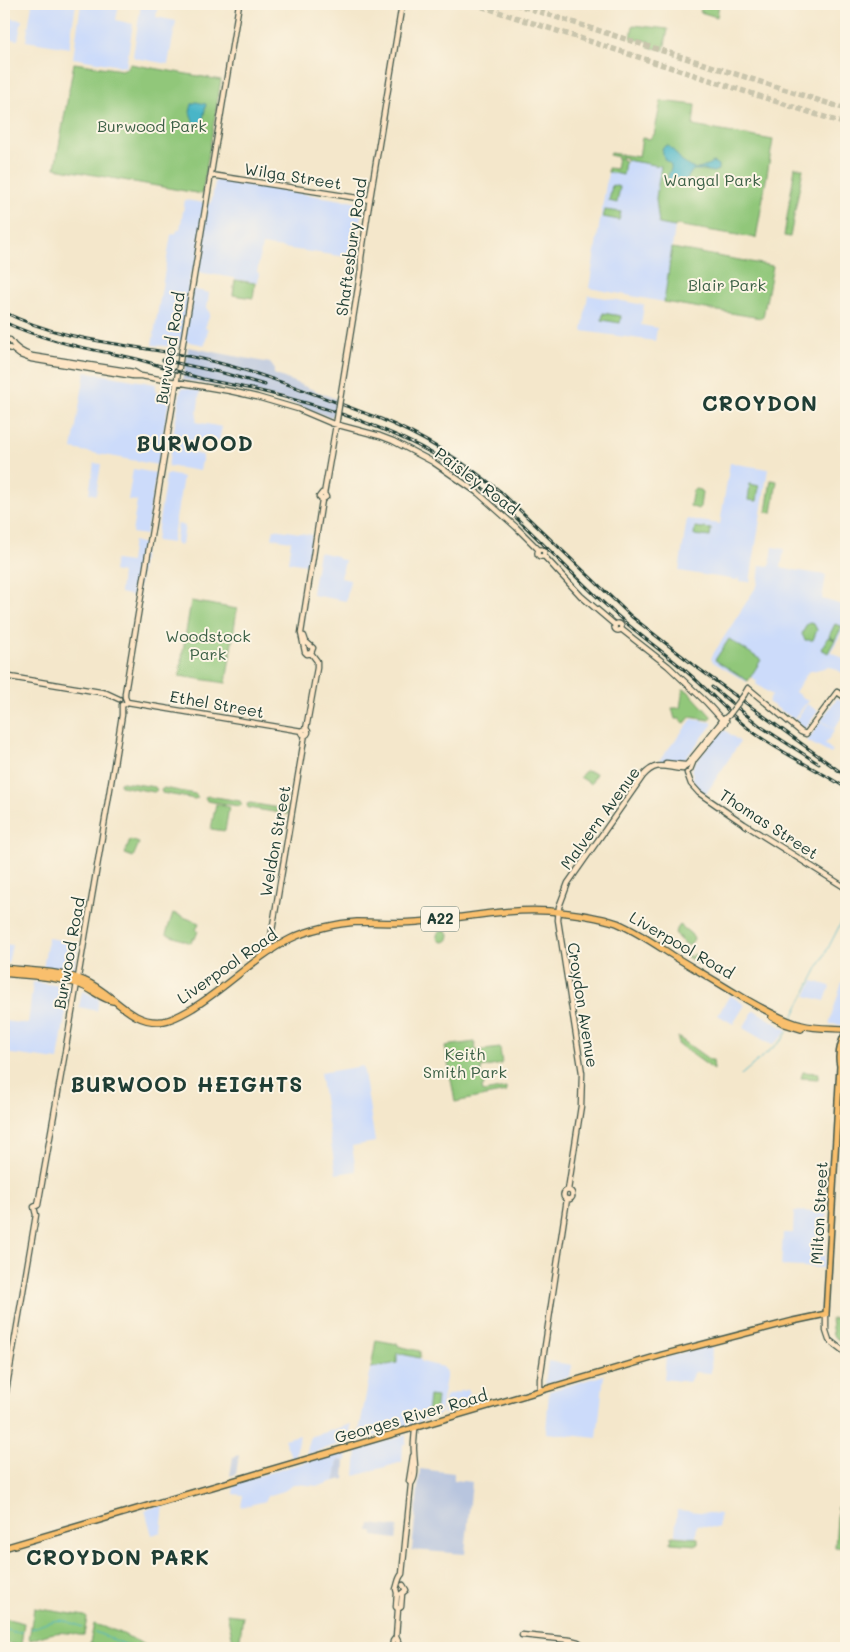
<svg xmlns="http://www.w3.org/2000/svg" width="850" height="1652" viewBox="0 0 850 1652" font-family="Mali,sans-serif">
<rect width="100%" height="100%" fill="#fcf5e5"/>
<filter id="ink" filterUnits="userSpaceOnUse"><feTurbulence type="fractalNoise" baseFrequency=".02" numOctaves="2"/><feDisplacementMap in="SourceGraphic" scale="10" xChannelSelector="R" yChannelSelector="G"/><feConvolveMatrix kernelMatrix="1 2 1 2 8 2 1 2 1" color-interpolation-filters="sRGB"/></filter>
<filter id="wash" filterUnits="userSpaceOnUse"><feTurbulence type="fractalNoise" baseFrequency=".0096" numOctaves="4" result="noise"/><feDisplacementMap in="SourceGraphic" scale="20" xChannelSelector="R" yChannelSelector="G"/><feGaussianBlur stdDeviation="1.12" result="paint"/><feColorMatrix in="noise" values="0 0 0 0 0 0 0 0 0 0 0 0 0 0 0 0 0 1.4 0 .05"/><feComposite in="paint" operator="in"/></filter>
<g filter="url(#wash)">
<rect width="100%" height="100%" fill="#f4e7cb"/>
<path fill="#ccdbfa" d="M32,4H76L69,48L26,41Z
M81,4H119L116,20L133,24L126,67L73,58Z
M141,4H158L156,17L176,21L168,64L135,58L133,56Z
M4,17L22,20L18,40L4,38Z
M626,160L661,166L656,198L659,224L675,227L664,302L589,288L608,172L623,175Z
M217,180L361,203L363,205L356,256L354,258L262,245L257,272L259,273L258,283L235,279V278L191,271L188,288L209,293L207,308L210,314L205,328L208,329L205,345L180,340L178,347L152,345L171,235L176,233L178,229H180L185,200L211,204L215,182Z
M588,295L644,305L641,325L657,328L655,341L582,331Z
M87,372L156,384L155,392L170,394L158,465L72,449L85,373Z
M183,388L200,391L196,422L222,427L219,441L206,438L205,440L193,438L191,453L203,455L200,471L168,466L181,389Z
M94,463L101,464L96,495L89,493Z
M730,463L768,469L750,582L739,581V578H738L737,580L679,571L687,519L720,524Z
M133,469L156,473L146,535L132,533L137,501L128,500Z
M168,474L183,477L172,543L156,541L166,476Z
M178,524L185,526L182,545L175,544Z
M274,529L312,535L307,565L288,562L291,541L272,538Z
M133,541L145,544L137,597L120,593L122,573L113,571L115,560L130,562Z
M773,547L784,549L781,568L826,575L822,599L846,606V624L831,652L846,660V671L844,674L834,668L828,667L808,672L795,692L808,701L794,719L768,702L772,695L756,684L757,681L751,677L747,682L713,662L711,659L712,656L758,584L760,565L770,566Z
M319,552L336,556L339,559L345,560L341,578L350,580L346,601L313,595L312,593Z
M837,698L846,703V711L834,729L821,720Z
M807,704L818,711L805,729L795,721Z
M692,719L710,722H712V725L682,763L679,764L658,762Z
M821,721L835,730L825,744L833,751L831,754L807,741Z
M725,730L740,742L706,794L698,788L693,780L692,771L694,764L717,737Z
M48,938L79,943L73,972L43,969Z
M4,944L12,945L8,964H4Z
M813,981L830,986L825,1001L806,996Z
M33,982L70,987L58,1060L4,1053V1021L28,1024Z
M842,982L846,984V1022L842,1025L829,1024Z
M83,991L99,999L97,1011L79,1007L82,992Z
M730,995L745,1005L733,1024L718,1015Z
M754,1010L787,1030L782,1037L772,1045L743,1028Z
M363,1066L375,1142L352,1146L356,1171L336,1174L320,1073Z
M794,1211L825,1212L827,1214L824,1268L781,1266L783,1233H793Z
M712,1345L711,1373L695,1372L689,1382L664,1379L666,1357Z
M397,1353L419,1357L422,1362L443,1367L447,1372L440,1413L437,1416L361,1440L358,1437L371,1368L397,1363Z
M548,1361L572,1365L570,1376L545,1384Z
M604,1375L597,1438L546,1433L549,1391Z
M469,1389L466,1407L443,1414L445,1396Z
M351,1424L349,1441L308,1454L307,1452L310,1437Z
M300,1435L295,1458L292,1459L284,1439Z
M406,1435V1444H403L402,1462L355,1476L357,1450Z
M348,1450L347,1461L338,1460L335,1481L319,1486L295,1484L284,1491L267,1496L266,1501L241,1507L243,1495L233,1494L234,1483Z
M164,1504L161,1532L152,1535L145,1510Z
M677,1510L720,1514L718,1528L697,1525L696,1537L675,1535Z"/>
<path fill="#b8c5de" d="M188,347L270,363L274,368V374L336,399L333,416L329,417L295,404L246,390L183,380Z
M239,1455L236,1474L230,1476L233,1457Z
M338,1460L345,1461L344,1479L335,1481Z
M420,1469L454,1473V1480L472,1482L465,1554L412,1550Z
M370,1524L398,1527L396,1539L373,1536V1532H369Z"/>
<path fill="#91c77a" stroke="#588257" d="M703,4H719L717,17L700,12Z
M633,25L668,29L664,50L648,47L649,41L631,39Z
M74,63L122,70L127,68L130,64L221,80L202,194L55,168Z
M661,101L695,105L693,126L773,140L756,238L676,225L675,227L659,224L656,198L661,166L626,160V158L621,157V159L625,161L623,175L608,172V168L616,169L618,157L609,155L610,153L639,157L642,138L649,139L654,135Z
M795,167L803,169L790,237L784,236Z
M612,185L620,187L617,203L609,201Z
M605,210L621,212L619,220L603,217Z
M672,248L773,266L763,317L761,318L664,302Z
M235,280L255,283L253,298L233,295Z
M603,313L621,316L620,323L602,320Z
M771,480L777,481L772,513L766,512Z
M750,484L759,486L757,501L748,500Z
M695,489L701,490L702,492L700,507L698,509L690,506L693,490Z
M695,527L711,529L710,537L694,535Z
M191,601L237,609L226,683L179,676Z
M810,623L814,624L817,630L813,640H805L802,634L807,624Z
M835,624L842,627L835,640L829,636Z
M828,637L835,640L828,653L821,649Z
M729,639L761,660L748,681L715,660Z
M683,689L688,691L711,716L710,720L690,717L685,723L681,721V719H675L672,708H680Z
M585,771L596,773L591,784L580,777Z
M123,782L155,787L157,790L154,792L121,786L120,783Z
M164,788L195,794L198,797L195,799L162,793L161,790Z
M209,796L240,801L242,805L239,806L207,801L205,797Z
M250,803L289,810L288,814L248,808L247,804Z
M216,804L229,807L225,831L211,829Z
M130,840L139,843L133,857L125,854Z
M173,913L199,923L196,930L198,931L195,939L193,938L191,943L166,934Z
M680,925L691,934L694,939L689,946L679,939L680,937L678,938L675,932Z
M437 936a6 6 0 1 1 12 0a6 6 0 1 1-12 0Z
M682,951L689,956L692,957L694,954L708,964L705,968L681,953Z
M678,1037L710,1060H713L714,1070L678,1044Z
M475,1042L476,1051L500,1048L502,1064L481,1068L484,1086L482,1087L483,1092L506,1088V1092L455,1102L445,1046Z
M803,1072L818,1073V1079L801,1078Z
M831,1319H846V1338L842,1342L833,1336Z
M376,1340L398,1344V1346L420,1351V1358L397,1353V1363L371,1368Z
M429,1396L437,1397L435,1413L427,1412Z
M838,1506H846V1553L843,1548L835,1547Z
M672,1536L698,1538V1545L671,1543Z
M34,1608L85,1616L87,1618L84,1635C78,1636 73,1633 67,1633C54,1631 43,1636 31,1640L29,1639Z
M227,1614L243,1616L240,1638L234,1645Z
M4,1618L24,1623L21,1645L19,1646L4,1642Z
M94,1624L119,1632L151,1648H99L90,1643Z"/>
<path fill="#4ab5c7" stroke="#34797e" d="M196,102L206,104L202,125L194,124L190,112L192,104Z
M667,145C678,152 685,173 702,168C705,167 709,164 713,162L718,165V170L713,172L704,170H693C689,174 687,181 684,184C678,188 668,184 668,177C668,173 672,170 671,166C670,162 668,163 665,160C663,157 663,152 662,148Z"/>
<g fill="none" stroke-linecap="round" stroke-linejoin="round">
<path stroke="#4ab5c7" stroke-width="1" d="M792,1019L846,913
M741,1075L783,1039L787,1032
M4,1629L14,1632H22
M31,1629C55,1620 57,1616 82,1627
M95,1632L134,1648"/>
</g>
</g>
<g filter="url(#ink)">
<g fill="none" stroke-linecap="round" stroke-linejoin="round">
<path stroke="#c9c5ad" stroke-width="5.5" stroke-dasharray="5.5 3" stroke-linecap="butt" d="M474,4L846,124
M515,4L846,109"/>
<g stroke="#3f564b" stroke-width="7">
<path id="secondary" d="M211,175L370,200
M5,340H10C14,347 23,353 32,356L134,372L139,375
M4,347L12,349L20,355L31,359L133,376H141L230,391L257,397L298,409L331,423L380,436L393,441L433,462L478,493L516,527L539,550
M340,399L361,269V258L368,211L402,4
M324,494L337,419
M537.5 553a3.5 3.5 0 1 1 7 0a3.5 3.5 0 1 1-7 0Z
M544,556L581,596L615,625
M614.5 627a3.5 3.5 0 1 1 7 0a3.5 3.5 0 1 1-7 0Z
M621,629L668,666L706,702L725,723
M304,636L306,642L313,648L311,653
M311,653L307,654L305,652L301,633L322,500L326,497L325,495L322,493L319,497L322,500
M4,676L106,693L119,699
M744,695L748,688L801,732L806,734L837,692L846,698
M127,702L302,731
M122,705L125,704L127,702L125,697V693L239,4
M306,729L317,668V661L311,653
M302 732a3 3 0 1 1 6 0a3 3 0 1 1-6 0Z
M666,763L685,765
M685,767L723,720L729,715
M690,770L694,760L726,721
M687,773L691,784L699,793L744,824L846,888
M271,951L270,943L305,734
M837,1117H846
M568,1190L581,1106L582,1073L558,920L559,907L568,883L643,776C657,760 665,768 683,769
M563.5 1195a4.5 4.5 0 1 1 9 0a4.5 4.5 0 1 1-9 0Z
M826,1314V1331L829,1340L846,1353
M540,1391V1379L567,1199
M4,1403L36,1215L34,1207L38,1205C67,1042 96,879 122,715V705
M411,1484L409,1481L413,1456
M401,1594L406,1590L403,1585
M398,1609L396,1607L397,1593L396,1589C398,1584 398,1578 402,1574L411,1484C418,1475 414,1462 414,1452C413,1444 415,1436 415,1427
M522,1635L570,1640L578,1642L587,1648
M396,1637L398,1641L397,1648
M392,1648L393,1641L396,1637L398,1609L401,1607L402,1594"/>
</g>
<g stroke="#3f564b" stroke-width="8">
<path id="primary" d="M840,1066C837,1054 841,1042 846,1032
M4,1548L662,1355L793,1321L826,1314L840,1066L846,1046"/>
</g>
<g stroke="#3f564b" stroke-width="8">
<path id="highway" d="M4,968C28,971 64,971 85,981C113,992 130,1026 164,1021C175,1019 184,1013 193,1008C227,987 255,957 290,939C307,930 339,923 357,922C377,922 397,924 417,922C461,919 504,908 549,911C571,913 596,916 617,923C636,931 655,944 672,955C693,968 714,980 735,993C753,1003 780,1020 801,1025C815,1029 831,1028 846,1029
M4,973C28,976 55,976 78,984C91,988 101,999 113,1001
M772,1017L785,1024L801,1029"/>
</g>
<use href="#secondary" stroke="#fde5c5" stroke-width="4.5"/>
<use href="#primary" stroke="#f9bf6d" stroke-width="5"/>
<use href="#highway" stroke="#f9bf6d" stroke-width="5.5"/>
<g stroke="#1f3d34" stroke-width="3">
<path id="rail" d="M4,312C65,343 136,344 202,359C262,372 323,398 381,419C425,437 464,462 501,492L632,617L695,666L846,776
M4,322C46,342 91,349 137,359C159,365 181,373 203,379C221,383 239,386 256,390C317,404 383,425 437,456C502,494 551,556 607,606C632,630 661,650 687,672C711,692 731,717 757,735C785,755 817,769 846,788
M163,360L223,373L265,385
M712,687L760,726L819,764"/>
</g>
<use href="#rail" stroke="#fcf5e5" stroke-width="1" stroke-dasharray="4" stroke-linecap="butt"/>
<g stroke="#3f564b" stroke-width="7" stroke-linecap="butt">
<path id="secondary-bridge" d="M337,419L340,399
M729,715L744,695"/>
</g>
<use href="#secondary-bridge" stroke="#fde5c5" stroke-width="4.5"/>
</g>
</g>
<g text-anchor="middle" stroke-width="4" stroke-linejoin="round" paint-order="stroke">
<rect fill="#fcf5e5" stroke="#617469" stroke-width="1" x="421" y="906.5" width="38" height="25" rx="4"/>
<g font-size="15" font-weight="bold" fill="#1f3d34">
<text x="440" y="924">A22</text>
</g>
<g font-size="16" fill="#3c6046" stroke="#fcf5e5">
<text x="152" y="132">Burwood Park</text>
<text x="712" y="186">Wangal Park</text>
<text x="727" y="291">Blair Park</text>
<text x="208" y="642">Woodstock<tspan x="208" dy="18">Park</tspan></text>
<text x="465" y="1060">Keith<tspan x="465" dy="18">Smith Park</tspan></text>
</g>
<g font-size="16" fill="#1f3d34" stroke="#fcf5e5">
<text transform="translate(293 176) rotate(9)" y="6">Wilga Street</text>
<text transform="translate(351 247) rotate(-82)" y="6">Shaftesbury Road</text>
<text transform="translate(170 348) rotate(-81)" y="6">Burwood Road</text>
<text transform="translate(477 481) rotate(37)" y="6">Paisley Road</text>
<text transform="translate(217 704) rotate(10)" y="6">Ethel Street</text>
<text transform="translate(600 818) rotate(-54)" y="6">Malvern Avenue</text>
<text transform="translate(769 824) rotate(33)" y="6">Thomas Street</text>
<text transform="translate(275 841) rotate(-80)" y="6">Weldon Street</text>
<text transform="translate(682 945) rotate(30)" y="6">Liverpool Road</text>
<text transform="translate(69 953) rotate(-80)" y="6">Burwood Road</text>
<text transform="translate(227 966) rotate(-35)" y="6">Liverpool Road</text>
<text transform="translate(583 1005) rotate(81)" y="6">Croydon Avenue</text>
<text transform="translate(819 1213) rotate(-87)" y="6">Milton Street</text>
<text transform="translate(411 1416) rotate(-16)" y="6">Georges River Road</text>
</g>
<g font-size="21" font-weight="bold" letter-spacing="1" fill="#1f3d34" stroke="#fcf5e5">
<text x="760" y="411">CROYDON</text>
<text x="195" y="451">BURWOOD</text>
<text x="187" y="1092">BURWOOD HEIGHTS</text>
<text x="118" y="1565">CROYDON PARK</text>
</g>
</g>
<rect width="850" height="1652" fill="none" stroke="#fcf5e5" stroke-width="20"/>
</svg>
